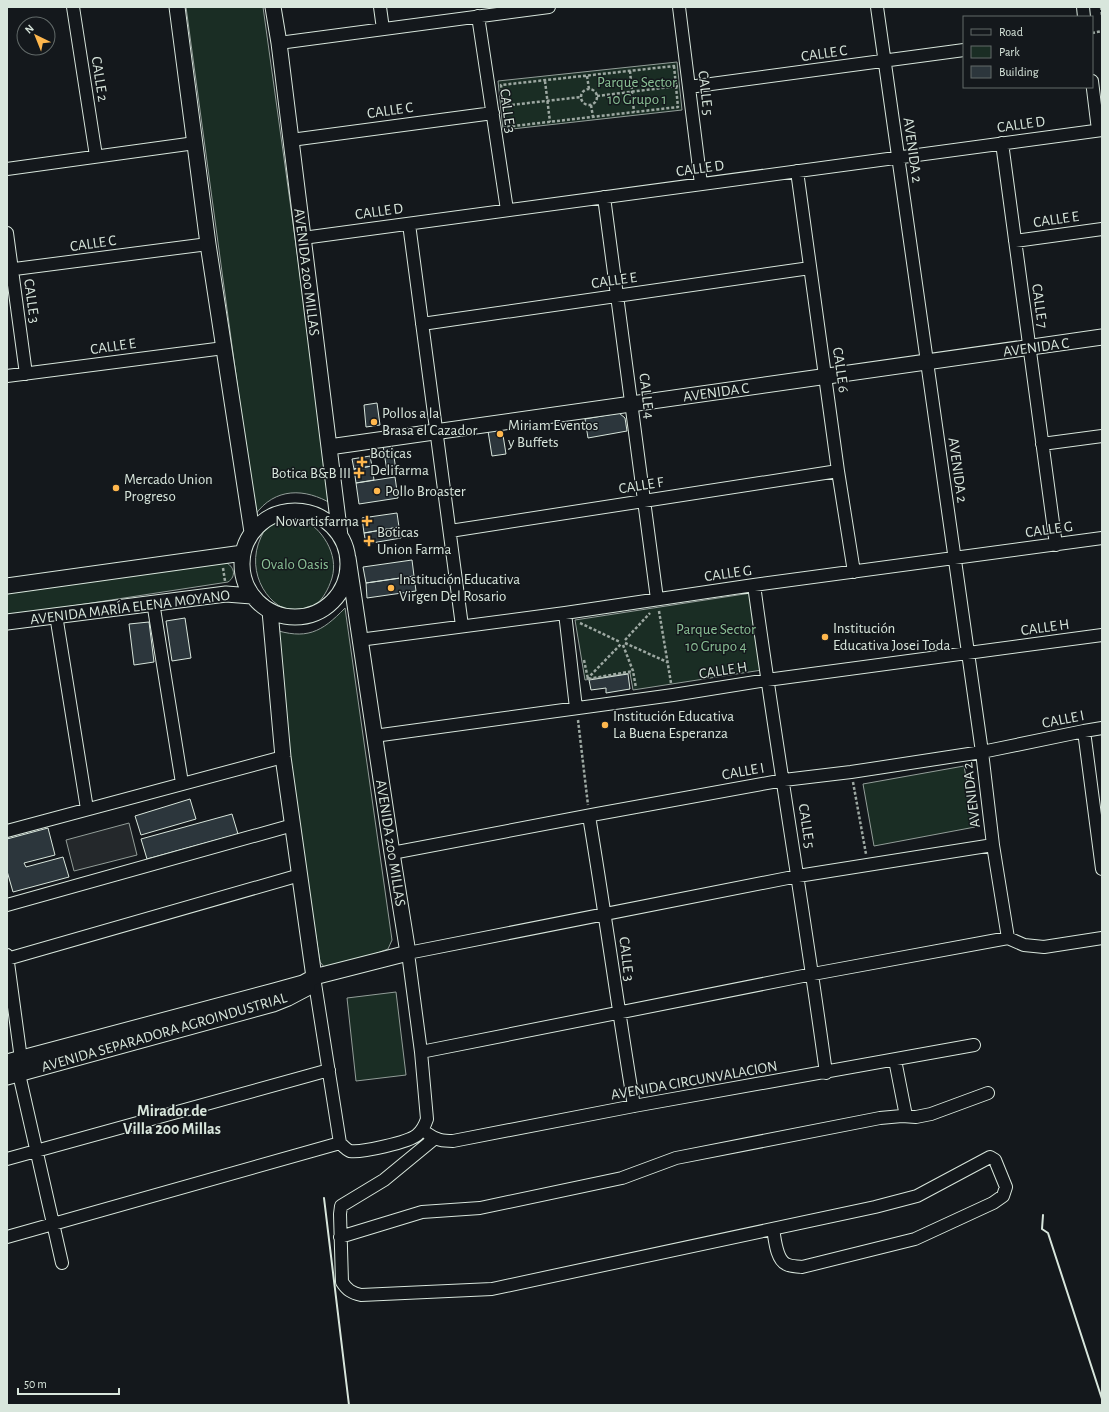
<svg xmlns="http://www.w3.org/2000/svg" width="1109" height="1412" viewBox="0 0 1109 1412" font-family="'Alegreya Sans',sans-serif">
<rect width="100%" height="100%" fill="#14181c"/>
<path fill="#1a2d24" stroke="#939e99" d="M186,7H263L332,504C305,488 275,487 255,515Z
M677,62L682,110L503,130L498,81Z
M289,516C293,517 297,516 301,518C322,528 339,554 332,578C309,650 235,592 261,537C267,524 275,518 289,516Z
M225,562C234,566 237,576 228,582L7,616V593Z
M751,593L762,670L633,690L630,673L585,680L575,620Z
M345,608L392,940L388,949L334,969L325,968L320,962L308,887L272,629C306,640 321,633 345,608Z
M964,766L975,827L874,846L863,784Z
M396,992L406,1075L356,1081L347,998Z"/>
<path fill="#24282b" stroke="#939e99" d="M129,823L137,855L74,871L66,840Z"/>
<path fill="#2c363c" stroke="#d8e6dc" d="M377,403L380,425L366,427L364,405Z
M619,413L625,418L627,431L588,438L585,419Z
M502,429L506,454L492,456L488,431Z
M392,444L396,470L387,471L383,446Z
M370,456L372,466L354,469L352,459Z
M372,466L374,480L356,483L354,469Z
M395,477L398,498L359,504L356,483Z
M397,513L399,527L364,533L362,518Z
M399,527L401,538L366,544L364,533Z
M412,560L414,576L366,583L363,567Z
M414,576L416,591L367,598L366,583Z
M185,618L191,658L172,661L166,621Z
M149,622L154,662L134,665L129,624Z
M628,674L630,689L606,693V688L591,690L589,680Z
M190,799L196,819L141,835L135,816Z
M232,814L238,834L147,859L141,839Z
M48,828L55,855L24,863L26,867L63,857L69,877L13,892L7,871V839Z"/>
<g fill="none" stroke-linecap="round" stroke-linejoin="round">
<g stroke="#d8e6dc" stroke-width="14">
<path id="minor" d="M73,7L96,156
M380,7L383,29
M679,7L701,184
M877,7L982,752L993,845L1008,938
M1083,7L1084,17
M478,16L507,210
M279,43L549,7
M1092,81L1098,130
M689,87L964,50
M291,140L493,113
M1002,143L1056,545
M7,169L195,143
M797,171L838,471L854,572
M604,197L657,599
M409,224L462,626
M7,233L26,374
M303,238L1102,130
M1015,241L1102,229
M7,270L208,244
M422,324L810,268
M7,376L224,348
M1042,444L1102,436
M450,531L838,471
M754,585C776,748 804,910 826,1073
M153,602L182,783
M565,613L576,708
M56,615L87,809
M359,640L565,613L754,585L1102,538
M1084,731L1102,869
M374,736L673,695L767,680L1102,635
M589,816C605,912 618,1009 634,1106
M7,831L283,757
M392,853L597,814L784,780L851,772L982,752L1084,731L1102,728
M7,905L293,825
M7,955L21,1059
M7,959L300,875
M314,977L340,1143
M421,1052L813,974L1008,938L1024,945L1044,947L1102,938
M895,1060L906,1116
M19,1074L62,1263
M428,1134C436,1140 443,1141 453,1141L634,1106L974,1045
M435,1138L384,1180L341,1206L340,1214L342,1282C347,1290 352,1293 361,1295L492,1289L875,1207L917,1196L990,1157L995,1160L1006,1187L1003,1196L993,1203L915,1239L802,1267C797,1266 791,1267 786,1264C776,1259 775,1239 773,1229
M340,1143C343,1146 347,1150 350,1151C361,1153 409,1142 417,1135C422,1131 425,1125 427,1119L421,1052L408,953L798,876L993,845
M7,1159L329,1070
M7,1237L340,1143
M340,1237L422,1212L480,1208L622,1178L676,1158L880,1118L902,1116L916,1117L931,1114L988,1093"/>
</g>
<g stroke="#d8e6dc" stroke-width="17">
<path id="tertiary" d="M177,7L208,244L252,532
M273,7L279,43L340,536
M329,447L1102,337
M242 564a53 53 0 1 1 106 0a53 53 0 1 1-106 0Z
M7,586L243,553
M270,611L283,757L314,977
M7,622L226,594L252,596
M7,1062L274,991L303,983L314,977L408,953L392,853L348,558
M7,1077L273,1004L288,998L307,988"/>
</g>
<path stroke="#9da8a2" stroke-width="2.5" stroke-dasharray="3 2" stroke-linecap="butt" d="M1101,7L1102,16
M1092,33L1102,31
M674,66L678,107L505,127L501,85Z
M630,71L634,112
M587,76L589,89
M545,81L550,122
M581 97a8 8 0 1 1 16 0a8 8 0 1 1-16 0Z
M597,96L678,86
M591,105L593,117
M502,106L581,97
M223,568L225,581
M659,611L671,683
M580,623L620,642
M625,640L650,613
M625,643L667,662
M623,645L633,671L636,688
M584,660L588,679L633,671
M587,679L621,644
M578,720L588,805
M853,782L866,854"/>
<use href="#minor" stroke="#14181c" stroke-width="12"/>
<use href="#tertiary" stroke="#14181c" stroke-width="15"/>
<path stroke="#d8e6dc" stroke-width="2" d="M324,1198L349,1405
M1043,1215L1042,1229L1048,1233L1102,1399"/>
</g>
<g fill="#ffb74d" stroke="#14181c" stroke-width="1.5">
<circle cx="374" cy="422" r="4"/>
<circle cx="500" cy="434" r="4"/>
<path d="M360 456h4v4h4v4h-4v4h-4v-4h-4v-4h4z"/>
<path d="M357 467h4v4h4v4h-4v4h-4v-4h-4v-4h4z"/>
<circle cx="116" cy="488" r="4"/>
<circle cx="377" cy="491" r="4"/>
<path d="M365 515h4v4h4v4h-4v4h-4v-4h-4v-4h4z"/>
<path d="M367 535h4v4h4v4h-4v4h-4v-4h-4v-4h4z"/>
<circle cx="391" cy="588" r="4"/>
<circle cx="825" cy="637" r="4"/>
<circle cx="605" cy="725" r="4"/>
</g>
<g text-anchor="middle" stroke-width="3" stroke-linejoin="round" paint-order="stroke">
<g font-size="15" fill="#d8e6dc" stroke="#14181c">
<text transform="translate(824 53) rotate(-8)" y="5">CALLE C</text>
<text transform="translate(100 79) rotate(81)" y="5">CALLE 2</text>
<text transform="translate(706 93) rotate(83)" y="5">CALLE 5</text>
<text transform="translate(390 110) rotate(-8)" y="5">CALLE C</text>
<text transform="translate(508 111) rotate(82)" y="5">CALLE 3</text>
<text transform="translate(1021 124) rotate(-8)" y="5">CALLE D</text>
<text transform="translate(913 150) rotate(82)" y="5">AVENIDA 2</text>
<text transform="translate(700 168) rotate(-8)" y="5">CALLE D</text>
<text transform="translate(379 211) rotate(-8)" y="5">CALLE D</text>
<text transform="translate(1056 219) rotate(-8)" y="5">CALLE E</text>
<text transform="translate(93 243) rotate(-8)" y="5">CALLE C</text>
<text transform="translate(307 272) rotate(83)" y="5">AVENIDA 200 MILLAS</text>
<text transform="translate(614 280) rotate(-8)" y="5">CALLE E</text>
<text transform="translate(32 301) rotate(82)" y="5">CALLE 3</text>
<text transform="translate(1040 306) rotate(82)" y="5">CALLE 7</text>
<text transform="translate(113 346) rotate(-8)" y="5">CALLE E</text>
<text transform="translate(1036 347) rotate(-8)" y="5">AVENIDA C</text>
<text transform="translate(841 370) rotate(82)" y="5">CALLE 6</text>
<text transform="translate(716 392) rotate(-8)" y="5">AVENIDA C</text>
<text transform="translate(647 396) rotate(83)" y="5">CALLE 4</text>
<text transform="translate(958 470) rotate(82)" y="5">AVENIDA 2</text>
<text transform="translate(641 485) rotate(-9)" y="5">CALLE F</text>
<text transform="translate(1049 529) rotate(-8)" y="5">CALLE G</text>
<text transform="translate(728 573) rotate(-8)" y="5">CALLE G</text>
<text transform="translate(130 607) rotate(-7)" y="5">AVENIDA MARÍA ELENA MOYANO</text>
<text transform="translate(1045 627) rotate(-8)" y="5">CALLE H</text>
<text transform="translate(723 670) rotate(-9)" y="5">CALLE H</text>
<text transform="translate(1063 719) rotate(-11)" y="5">CALLE I</text>
<text transform="translate(743 771) rotate(-10)" y="5">CALLE I</text>
<text transform="translate(971 795) rotate(-97)" y="5">AVENIDA 2</text>
<text transform="translate(807 826) rotate(81)" y="5">CALLE 5</text>
<text transform="translate(391 843) rotate(81)" y="5">AVENIDA 200 MILLAS</text>
<text transform="translate(627 959) rotate(83)" y="5">CALLE 3</text>
<text transform="translate(164 1032) rotate(-16)" y="5">AVENIDA SEPARADORA AGROINDUSTRIAL</text>
<text transform="translate(694 1080) rotate(-10)" y="5">AVENIDA CIRCUNVALACION</text>
</g>
<g font-size="15" fill="#8ac095" stroke="#14181c">
<text x="637" y="87">Parque Sector<tspan x="637" dy="17">10 Grupo 1</tspan></text>
<text x="295" y="569">Ovalo Oasis</text>
<text x="716" y="634">Parque Sector<tspan x="716" dy="17">10 Grupo 4</tspan></text>
</g>
<g font-size="15" fill="#d8e6dc" stroke="#14181c" text-anchor="start">
<text x="382" y="418">Pollos a la<tspan x="382" dy="17">Brasa el Cazador</tspan></text>
<text x="508" y="430">Miriam Eventos<tspan x="508" dy="17">y Buffets</tspan></text>
<text x="370" y="458">Boticas<tspan x="370" dy="17">Delifarma</tspan></text>
<text x="351" y="478" text-anchor="end">Botica B&amp;B III</text>
<text x="124" y="484">Mercado Union<tspan x="124" dy="17">Progreso</tspan></text>
<text x="385" y="496">Pollo Broaster</text>
<text x="359" y="526" text-anchor="end">Novartisfarma</text>
<text x="377" y="537">Boticas<tspan x="377" dy="17">Union Farma</tspan></text>
<text x="399" y="584">Institución Educativa<tspan x="399" dy="17">Virgen Del Rosario</tspan></text>
<text x="833" y="633">Institución<tspan x="833" dy="17">Educativa Josei Toda</tspan></text>
<text x="613" y="721">Institución Educativa<tspan x="613" dy="17">La Buena Esperanza</tspan></text>
</g>
<g font-size="16" font-weight="bold" fill="#d8e6dc" stroke="#14181c">
<text x="172" y="1116">Mirador de<tspan x="172" dy="18">Villa 200 Millas</tspan></text>
</g>
</g>
<rect width="1109" height="1412" fill="none" stroke="#d8e6dc" stroke-width="16"/>
<rect x="963" y="16" width="130" height="72" fill="#14181c" stroke="#626a69"/>
<rect x="971" y="29" width="20" height="6" fill="#14181c" stroke="#626a69"/>
<text x="999" y="36" font-size="12" fill="#d8e6dc">Road</text>
<rect x="971" y="46" width="20" height="12" fill="#1a2d24" stroke="#626a69"/>
<text x="999" y="56" font-size="12" fill="#d8e6dc">Park</text>
<rect x="971" y="66" width="20" height="12" fill="#2c363c" stroke="#626a69"/>
<text x="999" y="76" font-size="12" fill="#d8e6dc">Building</text>
<g transform="translate(36 36) rotate(317)"><circle r="19" fill="#14181c" stroke="#626a69"/>
<path d="M0-3L7 15L0 10L-7 15Z" fill="#ffb74d"/>
<text y="-6" font-size="11" font-weight="bold" text-anchor="middle" fill="#d8e6dc">N</text>
</g>
<path d="M18 1388v6h101v-6" fill="none" stroke="#d8e6dc" stroke-width="2"/>
<text x="24" y="1388" font-size="12" fill="#d8e6dc" stroke="#14181c" stroke-width="3" paint-order="stroke">50 m</text>
</svg>
